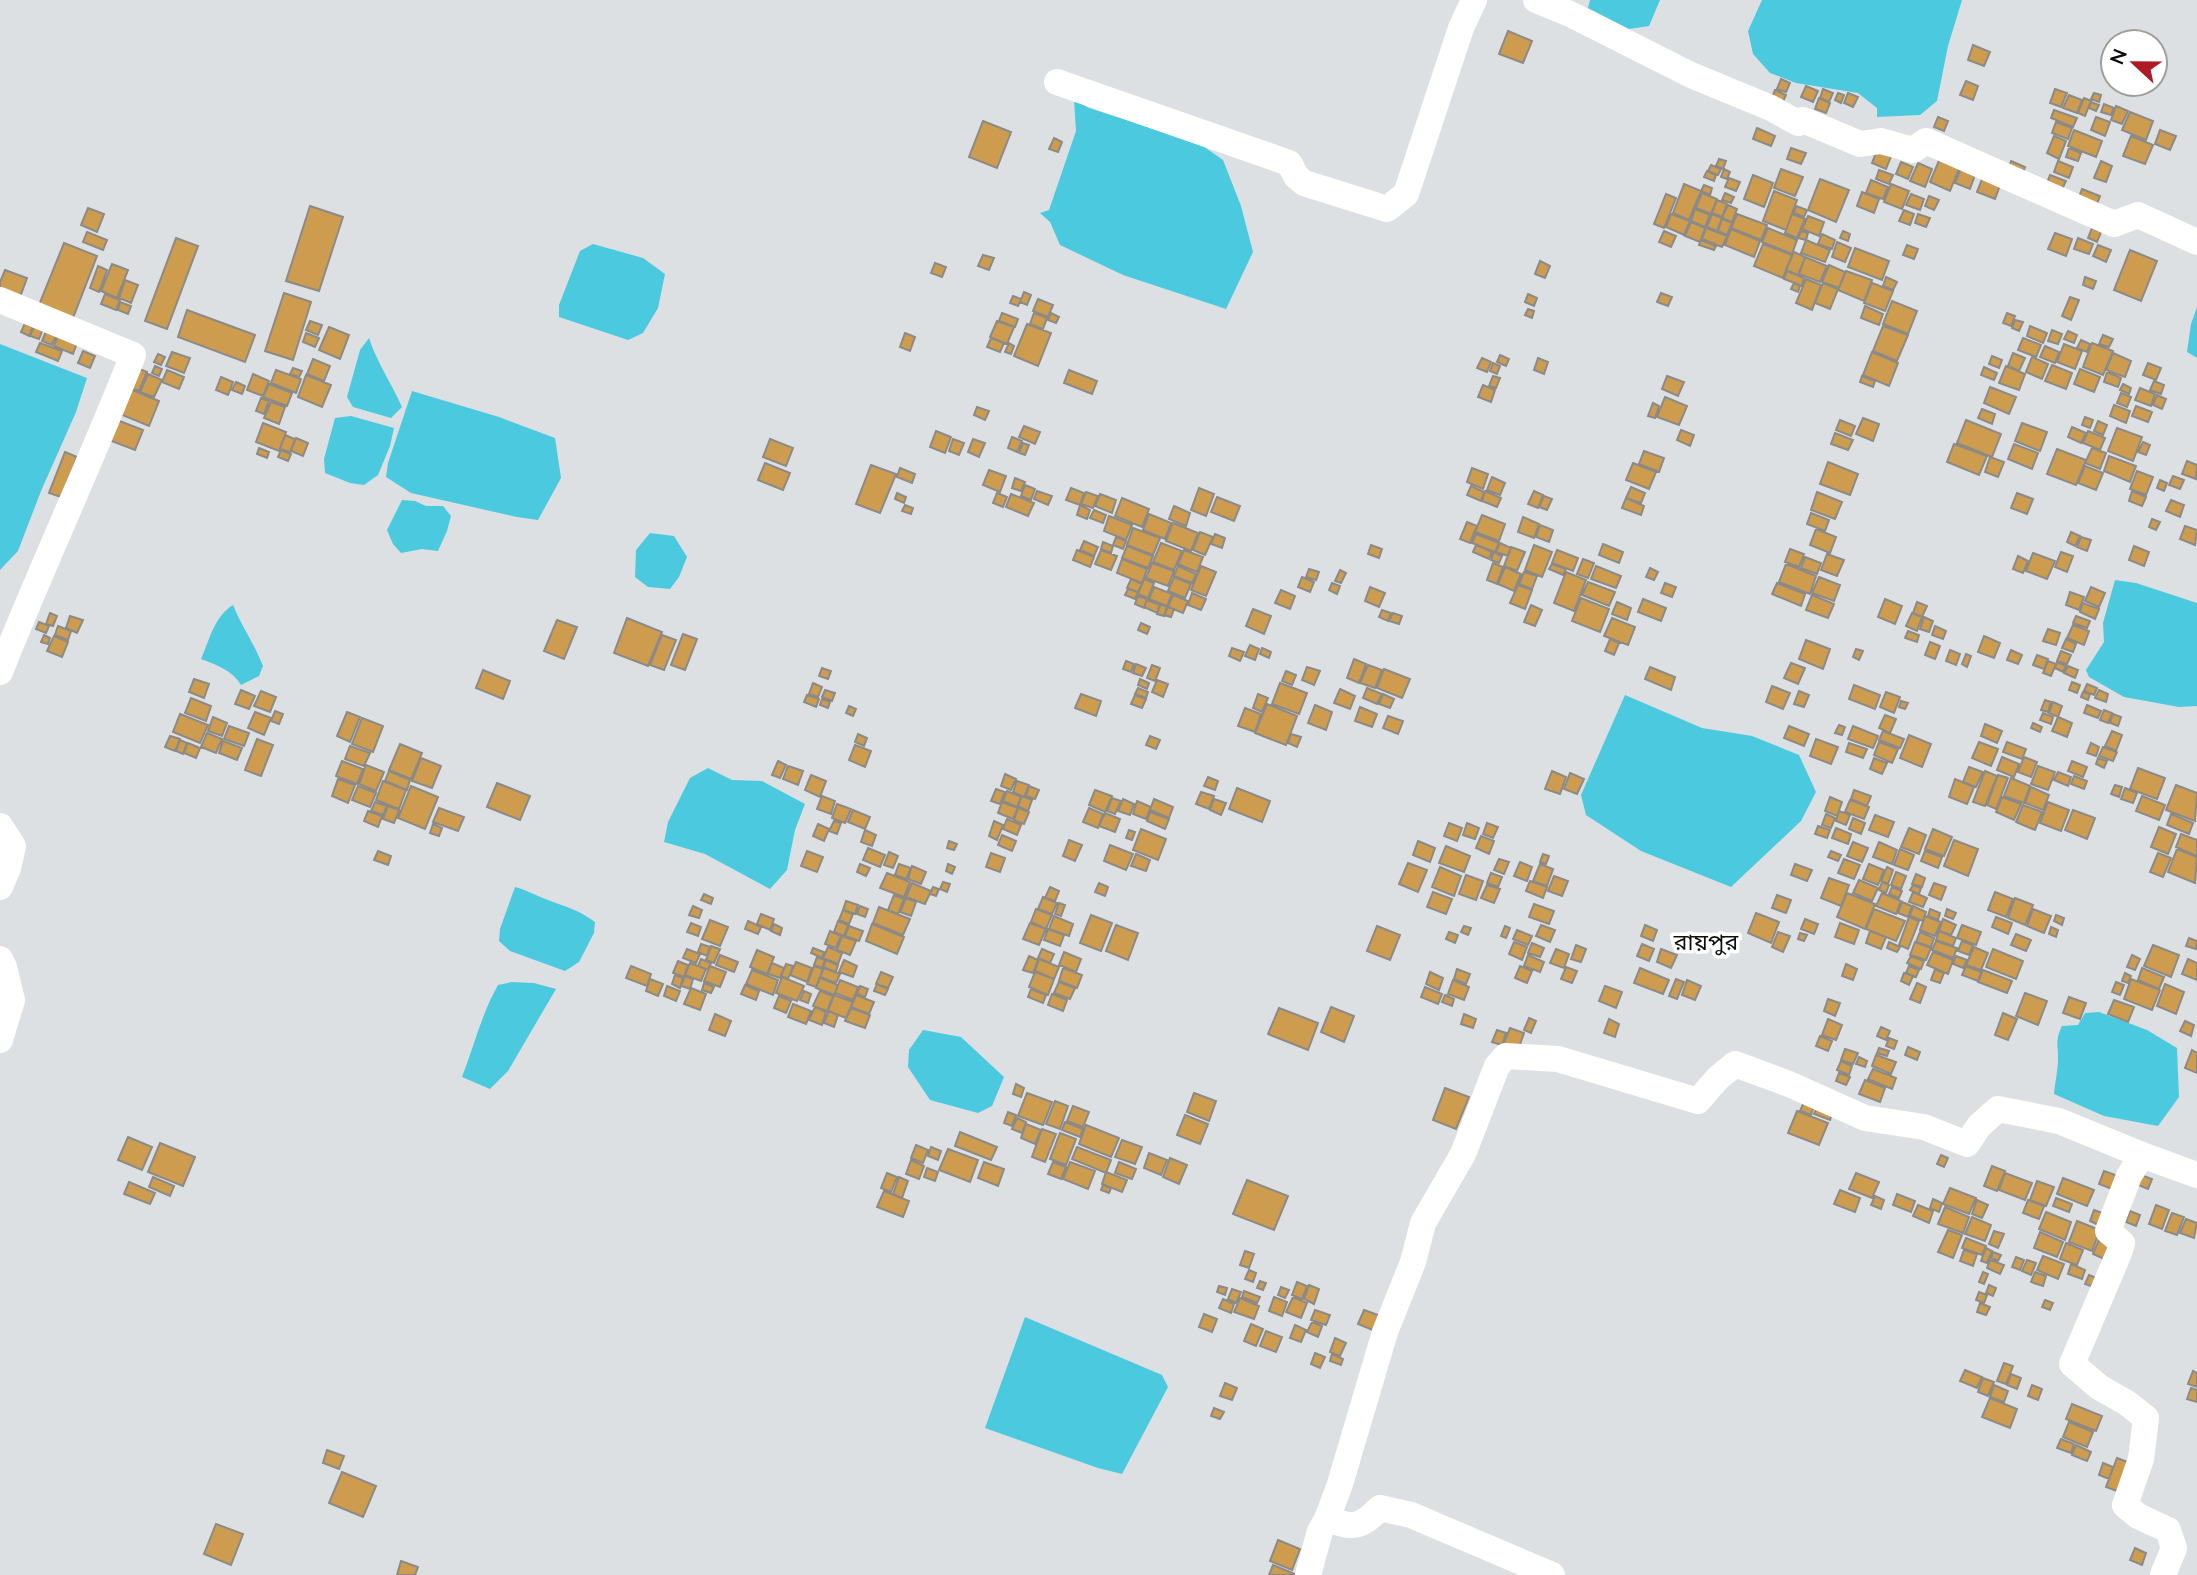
<svg xmlns="http://www.w3.org/2000/svg" width="2197" height="1575" viewBox="0 0 2197 1575" font-family="Lato,'Noto Sans Bengali',sans-serif">
<rect width="100%" height="100%" fill="#dce0e3"/>
<path fill="#4bc9df" d="M1590,0H1660L1649,26L1629,29L1588,8Z
M1762,0H1962L1948,46L1937,101L1920,115L1877,117V108L1858,93L1796,83L1770,73L1753,54L1748,31Z
M1074,100L1089,108L1200,144L1223,160L1241,206L1253,252L1226,309L1123,275L1060,245L1050,222L1040,213L1049,210L1076,131Z
M593,244L643,258L665,274L658,308L643,333L628,340L559,317V305L580,251Z
M2197,307V358L2187,352L2191,324Z
M369,338C377,363 392,384 402,407L391,418L353,407L347,397L360,350Z
M0,344L87,378L76,412L41,491L18,551L0,570Z
M412,391L499,417L555,438L561,478L538,520L517,517L411,493L386,477L388,463Z
M351,416L394,428L390,446L378,475L364,485L350,483L325,473L324,459L335,418Z
M402,500L415,501L426,506H443L451,516L447,531L438,551L422,549L401,553L393,544L387,530Z
M650,533L674,536L687,557L679,577L670,589L648,587L635,577L636,550Z
M2115,580L2136,583L2197,603V706L2179,707L2124,697L2089,677L2086,670L2104,642L2103,623Z
M233,605C242,627 255,645 263,666L259,676L241,685C232,670 217,665 201,659C210,639 214,617 233,605Z
M1625,695L1702,728L1752,736L1799,755L1816,792L1801,821L1731,887L1641,851L1586,815L1581,795Z
M708,768L732,780L762,781L805,804L795,830L787,870L770,889L705,854L664,842L668,822L690,778Z
M515,887C527,890 537,896 548,900C566,907 579,910 595,922L594,933L579,962L565,971L510,951L499,941L500,929Z
M512,982L534,983L556,989L508,1071L490,1089L462,1077C474,1046 482,1013 498,985Z
M2099,1012L2147,1030L2177,1048L2179,1097L2158,1126L2104,1116L2054,1094C2055,1082 2058,1070 2058,1059C2058,1044 2055,1041 2062,1026L2078,1025L2085,1013Z
M923,1030L961,1037L1004,1077L992,1106L978,1113L930,1100L908,1067L909,1050Z
M1025,1317L1162,1375L1168,1387L1122,1474L1098,1468L985,1428Z"/>
<path fill="#ce9c4e" stroke="#8c8a86" stroke-width="2" d="M1508,31L1532,41L1523,63L1499,54Z
M1973,45L1990,52L1984,66L1968,60Z
M1781,79L1790,83L1786,92L1777,89Z
M1966,81L1978,86L1973,100L1960,95Z
M1806,86L1818,91L1813,102L1801,97Z
M1823,89L1833,93L1829,102L1820,98Z
M2055,89L2067,93L2061,107L2050,103Z
M1775,90L1786,95L1781,106L1770,102Z
M1838,93L1844,95L1841,103L1835,100Z
M1848,93L1858,97L1853,107L1844,103Z
M2094,93L2101,95L2099,102L2091,99Z
M2069,95L2082,100L2077,113L2063,108Z
M1819,98L1830,103L1826,113L1815,109Z
M2084,98L2091,101L2085,116L2078,113Z
M2091,102L2099,105L2096,111L2089,108Z
M2104,104L2114,108L2111,115L2101,112Z
M2116,106L2128,111L2122,124L2111,120Z
M2054,110L2077,118L2073,127L2051,118Z
M2130,112L2153,121L2146,140L2122,130Z
M1938,117L1948,121L1944,131L1934,127Z
M2096,117L2110,122L2105,136L2091,130Z
M983,121L1011,132L997,168L969,157Z
M2056,122L2072,128L2068,139L2052,133Z
M1757,128L1775,136L1771,146L1753,139Z
M2074,130L2102,141L2096,157L2068,146Z
M2160,130L2176,136L2170,150L2155,144Z
M2054,136L2066,141L2059,159L2047,153Z
M2131,136L2153,145L2145,164L2123,156Z
M1054,138L1062,142L1058,152L1049,149Z
M1791,148L1806,153L1801,164L1787,159Z
M1878,148L1892,154L1886,169L1872,163Z
M2069,148L2081,153L2078,161L2066,157Z
M1940,158L1960,166L1950,191L1930,182Z
M1719,159L1726,161L1723,169L1716,166Z
M2011,161L2025,167L2022,176L2008,171Z
M2058,161L2073,167L2069,178L2054,172Z
M2101,161L2112,166L2106,182L2094,178Z
M1901,162L1913,167L1908,179L1896,174Z
M1918,163L1932,169L1925,187L1910,181Z
M1711,165L1721,169L1718,175L1708,171Z
M1962,166L1976,172L1970,189L1955,183Z
M1724,169L1730,172L1727,179L1721,177Z
M1781,169L1803,177L1795,196L1774,188Z
M1879,170L1893,175L1889,184L1876,179Z
M1707,171L1716,175L1714,181L1704,177Z
M1984,174L2002,180L1995,199L1977,192Z
M1753,175L1773,183L1764,207L1744,199Z
M2050,175L2066,181L2062,189L2047,183Z
M1729,178L1740,182L1736,191L1725,187Z
M1820,179L1849,190L1836,222L1808,210Z
M1871,180L1888,187L1883,199L1866,193Z
M1684,184L1701,191L1689,220L1673,213Z
M1891,184L1909,191L1902,209L1884,202Z
M1704,185L1712,188L1710,195L1701,191Z
M2082,189L2100,196L2094,212L2076,205Z
M1774,191L1797,200L1786,230L1763,221Z
M1862,192L1879,199L1874,213L1857,206Z
M1702,193L1717,199L1711,214L1696,208Z
M1725,193L1734,197L1731,203L1722,200Z
M1666,194L1676,198L1664,228L1654,224Z
M1911,194L1924,199L1920,210L1906,205Z
M1929,196L1939,200L1934,210L1925,206Z
M1717,200L1727,204L1722,217L1712,213Z
M1728,205L1737,209L1732,222L1722,218Z
M310,206L343,217L319,291L286,281Z
M1796,206L1807,210L1804,217L1794,213Z
M88,208L104,214L97,232L81,225Z
M1695,209L1710,215L1705,227L1691,221Z
M1904,210L1914,214L1910,225L1899,221Z
M1671,214L1690,221L1684,235L1666,227Z
M1712,214L1722,218L1717,231L1707,227Z
M1737,214L1767,225L1761,240L1731,228Z
M1792,214L1805,219L1797,238L1785,233Z
M1918,214L1930,218L1926,227L1915,223Z
M1808,216L1824,222L1819,236L1802,229Z
M1722,219L1732,223L1727,235L1718,231Z
M1691,222L1705,228L1700,242L1685,236Z
M1706,228L1727,236L1722,247L1702,239Z
M1768,228L1797,240L1792,254L1762,242Z
M2092,228L2101,232L2097,242L2088,238Z
M1731,229L1760,241L1754,257L1725,245Z
M1664,231L1676,236L1671,247L1659,242Z
M1801,231L1808,233L1806,240L1798,238Z
M1843,231L1850,234L1848,241L1840,238Z
M87,232L107,240L103,250L83,242Z
M2055,233L2072,239L2066,256L2048,249Z
M1822,234L1835,240L1832,249L1818,244Z
M176,238L198,246L167,329L145,321Z
M2078,238L2093,244L2089,254L2074,249Z
M1701,240L1716,246L1714,250L1699,245Z
M1806,240L1830,250L1825,262L1801,253Z
M1837,242L1851,248L1845,262L1832,257Z
M64,243L97,256L71,323L37,310Z
M1763,244L1792,255L1783,278L1754,266Z
M1907,245L1918,249L1914,259L1903,255Z
M2098,245L2111,250L2106,262L2093,256Z
M1855,248L1889,261L1882,280L1848,267Z
M2130,250L2157,261L2141,301L2114,290Z
M1794,252L1805,257L1798,275L1786,270Z
M983,255L994,258L989,270L978,266Z
M1805,257L1827,266L1820,282L1799,274Z
M1540,261L1550,266L1545,278L1535,274Z
M935,263L946,267L942,277L931,273Z
M112,264L128,270L117,298L101,291Z
M1829,265L1845,272L1839,288L1822,282Z
M98,266L107,270L99,292L90,288Z
M5,270L27,278L20,297L0,290V282Z
M1787,271L1804,278L1802,286L1784,279Z
M1846,271L1872,280L1864,301L1838,290Z
M1886,277L1897,282L1893,290L1883,286Z
M2085,277L2096,281L2093,289L2083,285Z
M1806,279L1821,285L1812,310L1796,303Z
M125,280L138,285L131,303L119,298Z
M1794,283L1800,286L1798,292L1791,289Z
M1823,283L1838,289L1830,309L1815,303Z
M1872,283L1893,291L1885,311L1864,303Z
M1024,292L1031,295L1027,305L1020,302Z
M284,293L311,302L293,360L265,351Z
M1661,293L1672,297L1668,306L1657,302Z
M105,294L120,300L116,310L101,304Z
M1528,294L1537,298L1534,306L1525,302Z
M1013,296L1021,299L1018,306L1010,303Z
M2070,297L2079,300L2071,320L2062,316Z
M1038,299L1053,305L1048,317L1033,311Z
M1892,301L1917,311L1908,334L1883,324Z
M120,302L131,306L128,314L118,310Z
M1865,306L1883,314L1879,325L1861,318Z
M1528,309L1534,311L1532,318L1525,315Z
M187,310L255,335L245,362L178,337Z
M1002,313L1018,319L1015,327L999,321Z
M1034,313L1047,318L1043,329L1030,324Z
M1051,313L1059,317L1056,323L1048,320Z
M2007,313L2015,316L2011,326L2003,323Z
M2015,320L2023,322L2019,331L2012,328Z
M310,321L322,325L318,335L306,330Z
M997,321L1014,327L1007,344L990,337Z
M36,322L44,326L39,339L30,336Z
M25,323L33,327L29,336L21,332Z
M1027,324L1051,333L1038,366L1014,356Z
M48,326L58,331L52,345L42,341Z
M1883,326L1908,335L1897,361L1873,351Z
M2030,326L2047,333L2043,343L2027,336Z
M329,327L349,335L340,359L319,350Z
M2052,330L2062,334L2058,344L2048,341Z
M2068,331L2077,335L2074,343L2064,339Z
M59,333L78,340L73,354L54,346Z
M306,333L319,338L315,347L303,342Z
M905,333L915,337L910,351L900,347Z
M2103,335L2113,339L2109,347L2099,344Z
M991,338L1004,343L1000,352L987,347Z
M2023,338L2041,345L2036,357L2018,350Z
M2081,340L2090,344L2087,352L2077,348Z
M40,343L62,351L58,361L36,352Z
M1009,343L1014,346L1011,354L1005,352Z
M2092,343L2113,351L2103,375L2083,367Z
M2064,344L2082,351L2075,369L2057,362Z
M2045,346L2059,352L2055,363L2040,357Z
M83,351L95,356L90,368L78,363Z
M172,352L190,358L184,373L166,366Z
M1872,352L1898,363L1889,386L1863,375Z
M2013,353L2025,358L2019,371L2008,366Z
M2113,353L2131,361L2125,377L2106,370Z
M158,354L165,357L161,365L154,362Z
M1500,355L1509,359L1506,366L1497,362Z
M1992,356L2002,360L1999,368L1989,364Z
M2032,357L2048,364L2042,379L2026,372Z
M1482,358L1491,362L1487,372L1477,368Z
M1538,358L1548,362L1544,374L1534,370Z
M313,359L330,366L324,381L307,374Z
M1493,363L1500,366L1497,374L1490,371Z
M2148,363L2161,368L2156,380L2143,375Z
M2052,365L2072,373L2066,389L2045,381Z
M155,366L162,369L159,376L152,373Z
M2006,366L2025,374L2019,390L1999,383Z
M135,367L147,372L139,391L128,387Z
M1984,367L1997,373L1994,380L1981,375Z
M293,368L302,371L299,377L290,374Z
M2080,369L2100,377L2094,392L2074,384Z
M167,370L184,377L179,389L162,382Z
M276,370L301,379L296,393L271,383Z
M1069,370L1097,381L1092,394L1064,383Z
M2107,372L2121,378L2118,387L2104,382Z
M148,374L162,380L154,397L140,392Z
M253,374L269,381L263,396L247,390Z
M306,375L331,385L322,407L298,397Z
M1493,376L1500,378L1496,388L1489,386Z
M1667,376L1684,382L1678,396L1662,389Z
M1862,376L1875,381L1873,387L1860,382Z
M221,377L233,382L228,395L216,390Z
M2154,381L2164,385L2161,394L2150,390Z
M236,382L245,386L242,394L232,390Z
M269,384L292,393L287,406L263,397Z
M2123,384L2131,388L2129,394L2120,390Z
M1483,385L1495,390L1491,402L1478,397Z
M1990,387L2016,397L2009,414L1984,403Z
M2140,388L2155,394L2151,406L2135,400Z
M130,389L159,401L149,426L120,414Z
M2121,393L2131,397L2127,407L2117,403Z
M2157,395L2166,399L2162,409L2153,405Z
M1665,397L1687,406L1679,425L1657,417Z
M261,398L269,401L264,414L256,411Z
M271,402L285,407L279,424L264,418Z
M1653,403L1659,406L1655,418L1648,416Z
M2114,405L2130,411L2126,423L2110,416Z
M2136,406L2152,412L2148,422L2132,416Z
M977,407L989,411L985,420L974,415Z
M1982,409L1995,414L1992,424L1978,418Z
M2085,417L2093,420L2090,428L2082,425Z
M1863,418L1879,424L1873,441L1856,434Z
M117,420L143,430L135,450L109,440Z
M1840,420L1855,426L1851,436L1836,430Z
M1966,420L2001,434L1992,457L1957,443Z
M2098,421L2107,425L2103,435L2094,431Z
M263,423L286,432L279,451L256,442Z
M2022,423L2047,432L2040,451L2015,441Z
M1024,426L1040,432L1035,444L1019,437Z
M2072,427L2086,433L2081,443L2068,437Z
M2117,428L2142,437L2133,461L2108,451Z
M1681,430L1694,435L1690,446L1677,440Z
M936,431L951,437L945,453L930,447Z
M2088,431L2105,438L2100,450L2083,443Z
M1835,433L1853,440L1848,450L1831,444Z
M285,435L295,439L290,452L280,449Z
M1012,437L1022,441L1017,452L1008,448Z
M296,438L308,443L303,456L291,451Z
M770,439L793,448L786,466L763,457Z
M953,439L964,443L959,455L949,451Z
M973,439L985,443L979,457L968,452Z
M2143,442L2150,445L2146,455L2138,452Z
M1023,443L1029,445L1025,455L1019,453Z
M1954,444L1987,456L1979,475L1947,462Z
M2014,444L2038,453L2032,469L2008,459Z
M259,448L269,452L267,458L257,454Z
M2092,448L2106,453L2100,469L2085,463Z
M2057,449L2086,460L2076,485L2047,474Z
M281,450L291,454L288,461L278,457Z
M1644,451L1664,458L1659,472L1639,464Z
M65,452L77,457L61,497L49,493Z
M2109,456L2136,466L2130,482L2104,471Z
M1990,457L2004,462L1998,477L1985,472Z
M2187,461L2197,465L2196,479L2182,474Z
M1828,462L1858,474L1850,495L1820,484Z
M765,463L790,473L783,490L758,480Z
M1633,463L1656,472L1649,489L1626,480Z
M871,465L896,474L880,513L856,504Z
M2085,466L2103,473L2096,490L2078,483Z
M900,468L915,474L912,483L897,477Z
M1472,468L1488,474L1483,489L1467,482Z
M989,470L1006,476L1000,492L983,485Z
M2137,471L2153,477L2146,495L2130,489Z
M2173,476L2184,480L2180,489L2169,485Z
M1492,477L1505,483L1500,495L1487,490Z
M1015,478L1025,482L1021,491L1012,488Z
M2160,480L2167,483L2164,491L2157,488Z
M1025,485L1035,489L1031,500L1021,496Z
M1471,486L1484,492L1481,501L1467,495Z
M1631,487L1645,493L1641,503L1626,498Z
M1071,488L1084,493L1080,505L1066,500Z
M1199,488L1214,494L1206,516L1191,510Z
M1037,491L1052,496L1048,505L1034,499Z
M1485,491L1501,498L1497,507L1482,501Z
M1534,491L1543,495L1538,508L1528,504Z
M2132,491L2146,497L2142,506L2129,501Z
M1086,492L1098,496L1093,508L1081,504Z
M1817,492L1842,502L1835,519L1811,510Z
M897,493L906,497L904,503L895,499Z
M997,493L1007,497L1003,507L993,503Z
M2017,493L2033,499L2027,514L2011,508Z
M1011,494L1034,503L1028,516L1006,507Z
M1100,494L1116,500L1112,513L1095,506Z
M1544,496L1552,499L1547,510L1539,507Z
M1217,497L1240,506L1234,521L1211,512Z
M1122,498L1149,509L1142,527L1115,516Z
M1626,498L1644,506L1641,515L1622,508Z
M2171,500L2184,505L2180,517L2166,511Z
M905,505L913,508L911,514L902,511Z
M1080,505L1090,510L1087,519L1077,515Z
M1174,506L1190,513L1186,526L1169,519Z
M1094,510L1106,515L1103,523L1090,518Z
M1811,513L1829,520L1825,531L1807,524Z
M1149,514L1171,523L1165,539L1143,530Z
M1482,515L1505,524L1499,541L1475,532Z
M1109,516L1132,525L1126,540L1104,531Z
M1523,517L1539,524L1534,538L1518,532Z
M2152,519L2160,522L2156,530L2149,527Z
M1467,522L1477,526L1470,543L1460,539Z
M1173,523L1198,533L1191,551L1166,541Z
M1540,525L1553,530L1549,542L1536,537Z
M2185,526L2197,530L2195,545L2180,539Z
M1133,528L1160,538L1153,555L1127,545Z
M1816,529L1836,537L1830,553L1810,545Z
M1200,532L1213,537L1205,555L1193,550Z
M2071,532L2080,536L2075,546L2067,542Z
M1215,534L1225,538L1222,548L1211,544Z
M1476,534L1499,543L1495,552L1472,543Z
M1116,537L1126,541L1123,549L1113,545Z
M2081,537L2091,540L2087,551L2077,547Z
M1084,541L1098,547L1094,556L1080,550Z
M1103,542L1113,546L1111,553L1101,549Z
M1161,543L1182,551L1174,570L1153,562Z
M1500,543L1511,548L1508,556L1496,552Z
M1603,544L1623,552L1619,563L1599,555Z
M1371,545L1382,549L1379,558L1368,554Z
M1476,545L1492,552L1489,559L1473,552Z
M1534,545L1552,552L1542,577L1525,570Z
M1127,546L1153,556L1148,568L1122,558Z
M2134,546L2149,552L2144,566L2129,560Z
M1511,547L1525,552L1517,571L1504,566Z
M1790,549L1804,554L1799,567L1785,562Z
M1077,550L1094,557L1090,567L1073,560Z
M1101,550L1117,556L1111,570L1095,564Z
M1184,550L1203,557L1197,572L1178,564Z
M1557,550L1578,558L1573,571L1552,563Z
M1494,552L1502,556L1499,563L1491,560Z
M2061,552L2073,556L2067,572L2055,567Z
M2033,553L2055,561L2047,579L2026,571Z
M1827,554L1844,560L1837,576L1821,570Z
M2018,556L2028,561L2023,573L2013,569Z
M1805,557L1821,563L1817,574L1801,568Z
M1122,559L1147,569L1142,583L1117,573Z
M1583,559L1594,563L1588,578L1577,574Z
M1152,563L1174,571L1168,586L1146,578Z
M1493,563L1503,567L1497,584L1487,580Z
M1552,564L1566,569L1563,575L1549,569Z
M1786,564L1816,576L1810,594L1779,582Z
M1178,566L1196,574L1192,583L1174,576Z
M1201,566L1216,572L1206,596L1191,590Z
M1596,566L1621,576L1616,588L1591,579Z
M1505,567L1521,574L1514,591L1498,584Z
M1650,568L1658,572L1654,580L1646,577Z
M1309,569L1319,572L1316,580L1306,577Z
M1340,570L1346,573L1341,583L1335,581Z
M1524,572L1537,576L1532,589L1519,584Z
M1566,572L1586,580L1574,611L1554,603Z
M1174,577L1191,584L1185,598L1168,591Z
M1302,577L1314,582L1310,592L1298,587Z
M1819,577L1840,585L1834,601L1812,593Z
M1131,579L1142,584L1138,592L1127,588Z
M1144,579L1154,583L1148,598L1138,594Z
M1588,582L1615,592L1609,606L1582,595Z
M1332,583L1340,586L1337,594L1329,590Z
M1665,583L1676,587L1672,597L1661,593Z
M1777,583L1805,594L1801,606L1772,594Z
M1518,585L1532,590L1525,609L1510,603Z
M1154,587L1172,594L1167,606L1149,599Z
M1370,587L1385,593L1379,607L1365,601Z
M2091,587L2105,593L2099,607L2085,601Z
M1128,589L1138,592L1135,599L1125,595Z
M1281,590L1295,596L1290,609L1275,603Z
M2070,592L2084,597L2079,610L2066,605Z
M1192,593L1206,599L1201,610L1188,605Z
M1173,595L1188,601L1183,613L1168,607Z
M1812,595L1834,604L1828,618L1806,610Z
M1138,596L1147,599L1144,608L1135,604Z
M1581,598L1609,609L1600,632L1572,621Z
M1643,599L1666,608L1661,621L1638,612Z
M1885,599L1902,606L1895,624L1878,617Z
M1147,600L1160,605L1157,613L1144,607Z
M1617,602L1631,608L1627,620L1612,614Z
M1917,602L1927,606L1922,617L1913,613Z
M2083,603L2099,609L2095,619L2080,612Z
M1161,604L1167,607L1164,616L1157,614Z
M1531,605L1542,610L1535,626L1524,622Z
M1168,607L1174,609L1171,617L1164,615Z
M1253,609L1271,616L1264,634L1246,626Z
M1382,610L1391,613L1388,621L1379,617Z
M50,613L57,616L53,626L46,624Z
M1393,613L1402,616L1399,624L1389,621Z
M1912,613L1922,617L1917,631L1906,626Z
M70,616L83,620L77,633L66,628Z
M2076,616L2090,621L2087,628L2073,623Z
M1924,617L1933,621L1929,632L1920,629Z
M627,618L662,632L648,666L614,653Z
M1612,618L1635,627L1628,645L1604,636Z
M557,620L577,627L564,659L544,651Z
M39,622L49,626L46,633L36,629Z
M1141,623L1150,627L1147,634L1138,630Z
M2073,625L2089,631L2084,645L2067,638Z
M58,626L71,631L68,640L55,635Z
M1935,626L1946,631L1943,639L1932,635Z
M2048,629L2060,633L2056,645L2043,641Z
M1908,631L1919,635L1917,642L1905,638Z
M683,634L697,639L685,670L671,665Z
M44,635L50,638L48,644L41,642Z
M662,635L676,640L664,670L650,665Z
M54,636L68,642L62,657L47,651Z
M1984,636L2000,643L1994,658L1978,652Z
M1610,639L1619,643L1614,655L1605,651Z
M2066,639L2076,644L2073,652L2062,648Z
M1806,640L1830,649L1823,669L1799,659Z
M1930,642L1940,646L1935,659L1925,655Z
M1250,645L1259,649L1255,660L1245,656Z
M1232,648L1244,652L1240,661L1229,656Z
M1262,648L1271,652L1269,658L1260,654Z
M1856,649L1863,651L1859,660L1853,657Z
M1950,650L1960,654L1956,665L1946,661Z
M2011,650L2022,655L2018,664L2007,660Z
M2061,651L2071,655L2067,664L2057,661Z
M1966,654L1971,656L1967,667L1962,664Z
M2037,655L2048,659L2044,669L2033,665Z
M1354,659L1366,664L1359,683L1347,678Z
M1126,661L1134,664L1131,672L1123,669Z
M2048,661L2056,664L2051,676L2043,673Z
M2057,662L2066,666L2063,672L2055,668Z
M1791,663L1805,668L1798,684L1784,678Z
M1136,664L1146,668L1142,676L1133,673Z
M1152,665L1160,668L1155,681L1147,678Z
M1368,665L1382,670L1375,688L1360,683Z
M2068,666L2078,670L2075,678L2064,673Z
M1307,667L1320,671L1314,685L1302,680Z
M1650,667L1675,677L1671,690L1645,679Z
M822,668L831,671L828,679L819,676Z
M1384,669L1410,679L1402,698L1377,688Z
M483,670L510,681L503,699L476,688Z
M1286,671L1296,675L1292,685L1282,681Z
M194,679L209,684L204,698L189,692Z
M1140,679L1149,683L1147,689L1138,685Z
M1157,680L1168,684L1163,697L1152,692Z
M2072,682L2080,685L2077,693L2069,690Z
M813,683L822,687L818,697L809,694Z
M1280,683L1307,693L1299,714L1272,704Z
M2087,684L2097,688L2094,695L2084,691Z
M1854,685L1880,695L1875,709L1849,699Z
M1772,686L1790,693L1783,709L1766,702Z
M1138,688L1148,692L1146,698L1135,694Z
M1367,688L1382,694L1377,704L1363,698Z
M1340,689L1355,696L1350,709L1334,703Z
M241,690L255,696L249,709L235,704Z
M825,690L835,693L832,701L822,697Z
M2099,690L2108,694L2106,702L2095,698Z
M261,691L276,697L270,712L254,706Z
M1799,691L1809,695L1804,707L1794,704Z
M1886,692L1900,697L1894,713L1880,707Z
M2083,692L2090,694L2088,700L2081,697Z
M1081,694L1101,701L1096,716L1075,708Z
M1258,694L1268,698L1262,712L1253,708Z
M1383,694L1394,699L1390,708L1379,704Z
M807,695L819,699L816,707L804,702Z
M1135,695L1146,699L1142,708L1131,704Z
M191,698L211,706L206,721L185,713Z
M822,699L830,702L828,708L820,705Z
M2045,700L2051,702L2048,712L2041,710Z
M1901,701L1908,703L1905,709L1899,707Z
M2053,702L2062,706L2058,717L2049,713Z
M1267,704L1297,716L1286,745L1255,733Z
M1315,705L1332,712L1326,730L1308,723Z
M2087,705L2101,711L2098,718L2084,713Z
M849,706L856,709L853,716L846,713Z
M1360,707L1377,714L1372,727L1355,721Z
M1245,708L1261,714L1255,732L1238,726Z
M2104,710L2112,713L2108,723L2100,720Z
M275,711L283,714L279,724L271,721Z
M255,712L271,718L264,735L248,728Z
M347,712L360,717L350,742L337,736Z
M2043,713L2053,717L2051,724L2040,720Z
M180,714L208,725L200,743L173,732Z
M2113,714L2121,717L2118,726L2110,723Z
M1885,715L1896,719L1890,733L1879,728Z
M1388,716L1403,721L1398,734L1383,728Z
M213,717L227,723L222,736L208,731Z
M2058,717L2072,723L2067,737L2052,731Z
M362,718L383,726L373,752L352,744Z
M2033,723L2042,727L2040,732L2031,728Z
M1985,724L2002,731L1997,743L1981,736Z
M1839,725L1845,727L1842,735L1835,733Z
M229,726L249,733L244,746L224,739Z
M1789,726L1809,734L1804,746L1784,738Z
M1853,726L1878,736L1873,748L1848,739Z
M1883,731L1904,739L1900,748L1879,740Z
M2112,731L2122,735L2116,751L2105,746Z
M207,733L222,739L216,753L201,747Z
M858,734L867,738L864,746L855,742Z
M1291,734L1301,737L1297,747L1288,743Z
M1909,735L1931,744L1922,767L1900,758Z
M170,736L180,739L175,751L165,747Z
M1150,736L1160,740L1156,749L1146,745Z
M257,739L273,745L261,776L245,770Z
M1816,739L1838,747L1831,764L1810,756Z
M180,740L187,743L183,754L176,751Z
M223,741L242,748L237,760L219,753Z
M1879,742L1898,749L1892,763L1874,755Z
M1979,742L1998,749L1991,766L1972,758Z
M2007,742L2026,749L2022,759L2003,752Z
M188,743L200,748L196,758L184,753Z
M1849,743L1867,749L1863,758L1846,752Z
M2091,743L2099,747L2096,756L2087,753Z
M400,744L422,753L411,779L389,770Z
M855,745L871,751L865,767L849,760Z
M350,746L370,753L364,766L345,759Z
M2103,747L2117,752L2113,761L2099,756Z
M2002,757L2019,764L2014,777L1997,770Z
M2024,757L2037,762L2031,777L2018,772Z
M421,758L441,766L432,788L412,781Z
M1874,758L1887,763L1882,774L1870,769Z
M2098,758L2107,761L2104,768L2096,764Z
M342,761L363,769L357,784L336,776Z
M778,761L786,765L780,778L772,775Z
M2072,761L2087,767L2083,777L2068,771Z
M366,765L384,772L376,791L359,784Z
M788,766L803,771L798,785L783,779Z
M2038,766L2055,772L2048,790L2031,784Z
M1969,767L1983,772L1976,787L1963,782Z
M2138,768L2165,778L2157,799L2130,789Z
M389,771L410,780L407,790L385,781Z
M1552,771L1566,777L1560,794L1545,789Z
M1985,771L1997,776L1985,806L1973,802Z
M2058,772L2071,777L2068,786L2054,780Z
M1570,773L1584,779L1577,794L1564,789Z
M1005,774L1016,779L1011,790L1001,786Z
M811,775L826,781L820,797L805,790Z
M1998,775L2008,778L1996,809L1987,805Z
M2074,776L2087,781L2084,789L2071,784Z
M1208,777L1218,781L1215,790L1204,786Z
M2011,778L2030,786L2024,803L2004,796Z
M338,779L355,785L348,803L332,796Z
M1955,779L1974,787L1967,804L1949,797Z
M383,781L406,790L399,809L376,800Z
M1017,781L1029,785L1024,797L1013,792Z
M497,783L530,796L520,820L487,807Z
M2115,785L2122,787L2119,797L2111,794Z
M2176,785L2197,793L2195,821L2166,810Z
M358,786L376,793L370,807L352,800Z
M411,786L438,797L425,829L398,818Z
M1029,786L1039,790L1035,799L1026,796Z
M2031,787L2049,795L2043,810L2025,803Z
M1237,788L1270,801L1262,822L1229,809Z
M2125,788L2137,793L2133,803L2121,799Z
M996,789L1005,792L1000,804L991,801Z
M1095,790L1112,796L1105,812L1089,805Z
M1854,790L1871,796L1867,806L1851,799Z
M1007,791L1021,797L1017,807L1003,801Z
M1201,792L1214,796L1209,809L1196,804Z
M822,796L835,801L831,814L817,809Z
M1022,796L1032,800L1028,811L1018,806Z
M2142,796L2165,805L2159,820L2136,811Z
M1830,797L1842,802L1837,816L1825,811Z
M2002,797L2021,804L2014,820L1996,812Z
M1112,798L1121,801L1115,814L1107,811Z
M1123,799L1134,804L1130,815L1118,811Z
M1154,799L1173,807L1169,818L1150,810Z
M1214,799L1226,803L1221,815L1210,810Z
M1850,800L1869,807L1864,819L1845,812Z
M1137,801L1151,807L1146,819L1133,814Z
M375,802L387,806L383,815L371,811Z
M1002,802L1018,808L1013,819L998,813Z
M2048,802L2069,810L2061,831L2040,823Z
M837,804L851,809L845,823L832,818Z
M2023,805L2042,812L2035,830L2016,822Z
M388,806L399,810L394,823L383,819Z
M439,808L464,817L458,831L433,822Z
M1018,808L1029,812L1024,824L1014,820Z
M1089,808L1103,814L1098,828L1083,822Z
M853,810L870,817L865,829L848,822Z
M2073,810L2095,818L2087,839L2065,830Z
M368,811L382,816L378,827L364,821Z
M1839,811L1850,815L1846,825L1836,821Z
M1150,812L1169,819L1165,829L1147,821Z
M1105,813L1120,819L1115,832L1099,826Z
M1826,814L1835,818L1831,828L1822,825Z
M2171,814L2193,823L2189,834L2167,825Z
M1875,815L1894,822L1888,837L1869,830Z
M1853,818L1865,823L1861,834L1849,829Z
M1007,819L1021,825L1017,835L1003,829Z
M834,821L841,823L837,834L829,831Z
M994,821L1003,825L997,840L989,836Z
M1449,823L1462,828L1457,841L1444,836Z
M1467,823L1479,828L1475,839L1463,835Z
M1487,823L1498,827L1493,838L1483,834Z
M433,824L442,828L439,836L430,833Z
M818,824L829,829L824,841L813,836Z
M1818,826L1830,830L1827,838L1815,834Z
M2159,827L2176,834L2168,854L2151,847Z
M1836,828L1851,834L1848,844L1832,838Z
M1909,828L1926,835L1919,854L1901,847Z
M1141,829L1166,839L1158,860L1133,850Z
M1933,829L1952,837L1944,856L1925,849Z
M865,830L876,835L872,846L861,842Z
M1129,830L1135,832L1132,840L1126,838Z
M2181,834L2197,840V856L2176,847Z
M1002,835L1016,841L1012,851L998,845Z
M1481,836L1494,841L1489,854L1476,848Z
M1069,840L1082,845L1075,861L1063,856Z
M1954,840L1978,849L1968,876L1944,866Z
M949,841L957,844L954,850L947,848Z
M1418,841L1435,848L1430,862L1413,855Z
M1853,842L1868,848L1862,862L1847,856Z
M1879,842L1897,850L1892,864L1873,857Z
M1110,845L1133,854L1126,870L1104,861Z
M1446,846L1470,856L1464,872L1439,863Z
M868,848L885,855L880,867L863,860Z
M1900,849L1914,855L1908,870L1894,865Z
M2177,849L2197,857L2195,883L2168,872Z
M378,851L391,856L388,865L374,860Z
M807,851L823,857L817,872L801,866Z
M1831,851L1841,855L1838,861L1828,857Z
M1925,851L1942,857L1938,868L1921,861Z
M889,852L898,856L893,868L884,865Z
M991,853L1005,858L1000,872L986,867Z
M2158,853L2171,858L2163,877L2150,872Z
M1136,854L1150,860L1146,871L1131,866Z
M1543,854L1549,856L1546,864L1540,862Z
M1499,859L1509,862L1504,874L1494,870Z
M1844,859L1860,865L1854,879L1838,873Z
M1520,862L1532,867L1527,881L1514,876Z
M1408,863L1427,870L1418,892L1399,884Z
M860,864L870,868L866,876L857,872Z
M899,864L911,868L906,879L895,875Z
M948,864L955,867L952,874L946,871Z
M1540,864L1553,869L1547,886L1533,881Z
M1795,864L1812,870L1807,881L1791,875Z
M1869,864L1884,870L1878,885L1863,879Z
M912,866L926,872L921,884L908,879Z
M1440,867L1461,876L1454,896L1432,887Z
M1887,867L1893,870L1888,884L1881,881Z
M1896,872L1906,876L1901,889L1891,885Z
M887,873L910,882L904,897L880,888Z
M1491,873L1502,877L1498,887L1487,883Z
M1916,874L1925,878L1922,887L1912,884Z
M1466,875L1483,881L1476,900L1459,894Z
M1554,876L1568,881L1562,896L1548,891Z
M1829,878L1849,885L1841,906L1821,898Z
M1859,880L1878,888L1872,901L1853,893Z
M1530,881L1547,887L1543,898L1526,891Z
M943,882L950,884L947,892L940,889Z
M1882,882L1889,885L1886,893L1879,890Z
M912,883L931,891L925,904L906,897Z
M1099,883L1108,887L1105,896L1095,892Z
M1934,883L1946,887L1941,900L1929,895Z
M1487,885L1500,889L1494,903L1481,898Z
M1913,885L1921,888L1919,894L1910,890Z
M933,887L939,889L936,896L930,894Z
M1050,887L1059,891L1055,901L1045,898Z
M1892,887L1902,891L1899,898L1889,894Z
M1433,892L1452,899L1446,914L1427,907Z
M1913,892L1927,898L1923,907L1909,902Z
M1995,892L2013,899L2006,917L1988,910Z
M1847,893L1875,904L1865,929L1837,917Z
M1882,893L1901,901L1896,914L1876,906Z
M704,894L713,898L711,904L701,900Z
M894,895L904,899L898,914L888,910Z
M1777,895L1791,900L1786,913L1772,908Z
M1043,897L1057,903L1052,914L1038,909Z
M906,898L916,902L911,916L900,912Z
M2015,898L2033,905L2025,925L2008,918Z
M846,901L858,905L855,914L843,910Z
M1902,902L1912,906L1908,917L1898,913Z
M1059,903L1065,905L1061,916L1055,914Z
M1534,904L1554,911L1549,924L1529,917Z
M693,906L702,910L699,918L689,915Z
M860,906L868,909L865,917L857,914Z
M1913,906L1926,912L1923,921L1910,916Z
M879,907L910,919L903,935L873,923Z
M1036,909L1052,915L1046,929L1031,922Z
M1874,909L1905,921L1896,941L1866,929Z
M1930,909L1940,913L1938,920L1928,916Z
M1947,909L1956,913L1953,919L1945,916Z
M2033,909L2051,916L2044,933L2027,926Z
M843,910L853,914L849,924L839,920Z
M1756,913L1779,922L1771,943L1748,933Z
M761,914L774,919L770,930L757,924Z
M1091,915L1112,923L1101,951L1080,943Z
M2056,915L2064,918L2062,925L2054,921Z
M1054,916L1073,924L1069,936L1049,929Z
M1925,916L1941,922L1935,936L1920,930Z
M1909,917L1919,921L1908,949L1899,945Z
M1996,917L2012,923L2008,934L1992,927Z
M1805,919L1818,924L1814,934L1801,929Z
M1943,919L1956,925L1951,935L1939,931Z
M710,920L728,927L720,946L702,939Z
M748,921L761,927L758,934L745,929Z
M838,921L848,925L844,936L834,932Z
M691,923L701,927L698,936L687,932Z
M1030,923L1046,929L1039,945L1023,939Z
M1840,923L1859,930L1854,944L1835,937Z
M774,924L782,928L780,935L771,931Z
M872,924L904,937L897,954L866,941Z
M1116,925L1138,933L1128,960L1106,951Z
M1541,925L1555,930L1550,942L1536,936Z
M1645,925L1657,930L1653,941L1641,936Z
M1962,925L1981,932L1976,945L1957,938Z
M849,926L863,931L859,941L845,936Z
M1377,926L1400,935L1390,960L1367,951Z
M1464,926L1471,928L1468,935L1461,932Z
M1505,926L1510,928L1506,938L1501,936Z
M2051,927L2058,930L2056,937L2049,934Z
M1048,929L1064,935L1060,946L1044,940Z
M1517,930L1532,936L1528,945L1513,939Z
M830,931L841,936L836,948L825,944Z
M1870,931L1886,937L1881,949L1866,943Z
M1939,931L1956,938L1953,946L1936,940Z
M1449,932L1458,935L1455,943L1446,939Z
M1778,932L1790,936L1783,952L1772,947Z
M1920,932L1934,938L1931,947L1916,942Z
M1800,933L1807,935L1804,941L1798,939Z
M2016,934L2031,940L2026,951L2011,945Z
M842,936L856,941L850,955L837,950Z
M2189,938L2197,941L2196,949L2186,946Z
M1936,941L1957,948L1953,958L1932,950Z
M1962,941L1973,945L1969,955L1958,951Z
M1514,942L1527,947L1522,960L1509,954Z
M1889,942L1900,947L1897,952L1887,948Z
M1915,942L1931,948L1926,960L1910,955Z
M1532,943L1544,948L1540,957L1528,953Z
M701,944L710,947L707,956L698,952Z
M1642,944L1654,949L1649,961L1637,956Z
M1576,945L1586,949L1581,962L1571,959Z
M2153,945L2179,955L2171,977L2144,966Z
M711,946L720,949L714,963L706,960Z
M828,947L842,953L838,964L823,958Z
M1974,947L1988,953L1981,970L1966,965Z
M813,948L824,952L822,958L811,953Z
M687,949L700,954L696,963L683,958Z
M1042,949L1054,954L1050,963L1038,958Z
M1556,949L1569,954L1564,968L1550,963Z
M1661,949L1677,955L1671,968L1657,962Z
M1993,949L2023,961L2016,979L1986,967Z
M757,950L774,957L767,974L750,967Z
M1064,952L1081,959L1076,972L1059,965Z
M1933,952L1953,960L1948,974L1927,965Z
M720,955L738,962L734,972L716,965Z
M1528,955L1544,962L1540,972L1524,966Z
M2132,955L2140,959L2135,970L2127,967Z
M1029,956L1038,960L1033,973L1023,970Z
M1911,956L1924,961L1921,969L1907,963Z
M1956,956L1967,960L1963,968L1953,964Z
M817,957L825,960L822,968L814,965Z
M701,959L711,963L708,970L698,966Z
M1039,959L1059,967L1054,979L1035,971Z
M2188,959L2197,963V980L2182,974Z
M826,960L838,965L836,972L823,967Z
M844,960L857,966L853,977L839,972Z
M678,961L688,965L684,977L673,973Z
M796,962L812,968L807,982L790,975Z
M690,963L706,969L701,981L685,975Z
M772,963L784,968L780,978L768,974Z
M786,964L793,966L788,979L781,976Z
M1846,964L1857,969L1853,980L1842,976Z
M631,966L651,974L647,986L626,978Z
M710,966L726,972L720,987L704,981Z
M814,966L823,969L816,987L807,984Z
M1520,966L1532,971L1527,983L1515,978Z
M1909,966L1919,970L1916,977L1906,973Z
M1966,966L1981,972L1978,981L1962,975Z
M1566,967L1577,971L1572,983L1561,979Z
M824,968L840,974L836,983L820,977Z
M1063,968L1082,975L1077,988L1059,981Z
M1640,968L1669,980L1663,994L1634,983Z
M2142,968L2164,977L2159,989L2138,980Z
M1457,969L1470,974L1466,984L1454,979Z
M1935,969L1944,973L1940,983L1931,980Z
M752,970L778,980L773,995L746,984Z
M1983,970L2012,981L2007,993L1978,982Z
M881,972L893,977L888,988L876,984Z
M1035,972L1054,979L1048,995L1029,987Z
M1430,972L1443,978L1439,990L1426,984Z
M1904,973L1913,976L1909,985L1901,981Z
M2125,973L2131,976L2128,983L2122,981Z
M675,975L683,978L680,988L672,984Z
M685,976L693,979L690,989L681,986Z
M782,977L804,986L797,1001L776,993Z
M820,978L838,985L834,995L816,988Z
M650,979L663,984L658,996L646,991Z
M1676,979L1684,982L1677,999L1669,996Z
M2131,979L2160,990L2152,1010L2124,999Z
M840,980L858,987L853,1000L835,993Z
M1453,980L1469,987L1464,1000L1448,994Z
M1687,980L1701,986L1695,1000L1682,995Z
M1059,982L1075,988L1070,999L1054,993Z
M2116,982L2124,985L2120,995L2112,992Z
M704,983L714,987L711,993L702,990Z
M1917,983L1926,987L1920,1003L1910,999Z
M877,984L888,989L885,995L874,991Z
M2165,984L2184,992L2176,1014L2157,1006Z
M745,985L759,991L756,1000L741,994Z
M667,986L680,991L676,1001L664,996Z
M860,986L868,989L865,997L857,994Z
M1605,986L1622,992L1616,1008L1599,1001Z
M1425,987L1442,994L1438,1004L1421,997Z
M691,988L706,994L700,1010L684,1004Z
M1031,989L1046,995L1043,1003L1028,997Z
M804,991L811,994L808,1003L800,1000Z
M820,991L833,996L827,1011L813,1006Z
M2025,993L2047,1001L2038,1025L2016,1016Z
M1052,994L1067,1000L1063,1011L1048,1005Z
M834,995L853,1002L846,1018L828,1011Z
M856,995L874,1002L869,1014L851,1007Z
M1445,995L1454,999L1452,1006L1442,1002Z
M779,996L791,1001L786,1013L774,1008Z
M2069,997L2086,1003L2080,1019L2063,1013Z
M1828,999L1840,1003L1835,1016L1824,1011Z
M2114,1000L2134,1007L2128,1022L2108,1014Z
M793,1004L811,1011L806,1024L788,1017Z
M815,1007L826,1012L822,1025L809,1020Z
M1331,1007L1354,1016L1344,1042L1321,1032Z
M851,1008L870,1015L865,1028L845,1021Z
M1279,1008L1318,1023L1308,1050L1268,1034Z
M829,1011L838,1015L834,1027L824,1023Z
M2003,1013L2017,1019L2008,1040L1995,1035Z
M715,1014L731,1021L725,1036L709,1030Z
M1464,1014L1476,1019L1473,1028L1461,1024Z
M1529,1018L1536,1021L1531,1033L1524,1030Z
M1609,1019L1619,1024L1615,1037L1604,1033Z
M1828,1019L1842,1025L1836,1040L1822,1035Z
M2185,1021L2194,1025L2191,1036L2180,1031Z
M1881,1027L1890,1031L1886,1040L1877,1036Z
M1510,1028L1524,1033L1518,1050L1503,1045Z
M1497,1030L1506,1033L1502,1045L1492,1042Z
M1820,1036L1832,1041L1828,1051L1816,1046Z
M1889,1038L1897,1041L1894,1049L1886,1046Z
M1908,1047L1920,1052L1917,1060L1905,1055Z
M1879,1048L1889,1051L1887,1056L1877,1053Z
M1845,1049L1858,1053L1853,1064L1841,1060Z
M2192,1050L2197,1053V1073L2185,1068Z
M1876,1055L1896,1062L1891,1074L1872,1066Z
M1859,1057L1867,1061L1865,1067L1856,1064Z
M1841,1061L1852,1066L1849,1075L1837,1070Z
M1873,1069L1896,1078L1892,1089L1868,1079Z
M1839,1073L1850,1077L1846,1085L1836,1081Z
M1865,1080L1885,1088L1880,1102L1859,1094Z
M1016,1084L1024,1088L1021,1097L1013,1094Z
M1445,1088L1469,1097L1456,1129L1433,1120Z
M1027,1093L1052,1102L1043,1125L1018,1116Z
M1194,1093L1216,1101L1209,1121L1187,1112Z
M1055,1101L1068,1106L1060,1129L1046,1124Z
M1804,1102L1814,1106L1811,1115L1800,1111Z
M1818,1105L1833,1110L1830,1120L1814,1114Z
M1073,1106L1089,1112L1083,1127L1067,1121Z
M1797,1111L1828,1123L1819,1145L1788,1133Z
M1008,1112L1016,1115L1012,1126L1004,1123Z
M1185,1115L1208,1124L1200,1144L1177,1135Z
M1017,1118L1026,1122L1022,1133L1012,1129Z
M1065,1122L1083,1129L1080,1137L1062,1130Z
M1026,1124L1041,1130L1035,1144L1021,1138Z
M1086,1125L1119,1138L1111,1157L1079,1144Z
M1042,1129L1056,1134L1045,1162L1032,1157Z
M960,1132L997,1147L991,1160L955,1146Z
M1060,1133L1076,1139L1066,1165L1050,1159Z
M128,1137L152,1147L142,1170L118,1160Z
M1122,1140L1142,1147L1135,1164L1115,1157Z
M160,1143L195,1157L183,1186L148,1172Z
M916,1145L928,1150L923,1163L911,1158Z
M931,1147L941,1151L938,1160L928,1156Z
M1077,1147L1111,1160L1106,1173L1072,1159Z
M948,1149L978,1160L970,1182L939,1170Z
M1149,1153L1167,1160L1161,1175L1144,1168Z
M1941,1155L1948,1158L1944,1167L1937,1164Z
M1170,1158L1187,1165L1179,1184L1163,1177Z
M911,1160L924,1166L919,1179L906,1174Z
M984,1162L1004,1169L998,1186L978,1178Z
M1053,1162L1066,1167L1061,1179L1048,1174Z
M1070,1162L1095,1171L1088,1189L1063,1179Z
M1119,1162L1136,1169L1132,1179L1115,1173Z
M1992,1166L2005,1171L1997,1191L1984,1186Z
M927,1168L938,1172L935,1181L924,1177Z
M2104,1171L2118,1176L2112,1189L2099,1184Z
M1106,1172L1127,1180L1122,1192L1102,1184Z
M887,1173L897,1177L891,1192L881,1188Z
M1856,1173L1879,1182L1872,1198L1849,1189Z
M2005,1173L2032,1183L2025,1200L1999,1190Z
M2141,1175L2152,1179L2148,1189L2138,1185Z
M153,1177L174,1186L170,1196L149,1187Z
M899,1177L908,1181L902,1198L893,1194Z
M2063,1178L2094,1190L2087,1206L2057,1194Z
M1247,1180L1288,1196L1274,1230L1233,1214Z
M2037,1181L2054,1187L2046,1206L2030,1200Z
M129,1182L155,1193L150,1204L124,1194Z
M1103,1185L1111,1188L1109,1193L1101,1190Z
M1950,1188L1976,1198L1969,1214L1943,1204Z
M1840,1190L1860,1198L1855,1212L1834,1204Z
M884,1191L909,1201L903,1217L877,1207Z
M1897,1194L1915,1201L1911,1212L1893,1205Z
M1875,1196L1884,1200L1881,1209L1871,1205Z
M2056,1198L2072,1204L2069,1212L2053,1206Z
M1933,1199L1942,1203L1939,1212L1930,1208Z
M1977,1200L1988,1205L1982,1218L1972,1214Z
M2028,1200L2044,1206L2039,1219L2023,1213Z
M1918,1205L1933,1211L1929,1223L1913,1216Z
M2156,1205L2169,1210L2162,1229L2149,1224Z
M1945,1207L1969,1217L1963,1233L1938,1224Z
M2094,1210L2105,1214L2100,1226L2090,1221Z
M2130,1211L2140,1215L2136,1226L2126,1222Z
M2046,1212L2071,1222L2065,1240L2039,1229Z
M2172,1213L2184,1217L2177,1235L2165,1231Z
M1972,1217L1991,1225L1985,1241L1965,1234Z
M2186,1219L2197,1223L2194,1238L2180,1233Z
M2077,1221L2100,1230L2092,1251L2069,1242Z
M1948,1230L1962,1235L1953,1258L1938,1252Z
M1994,1231L2004,1234L1998,1248L1989,1244Z
M2040,1232L2063,1242L2057,1257L2034,1248Z
M2100,1237L2120,1245L2113,1263L2093,1254Z
M1966,1238L1986,1246L1982,1255L1962,1248Z
M2066,1243L2083,1250L2077,1265L2060,1259Z
M1986,1248L1992,1251L1987,1263L1981,1261Z
M1964,1250L1977,1254L1973,1266L1960,1261Z
M1245,1251L1254,1254L1249,1268L1240,1265Z
M1993,1252L2001,1255L1998,1261L1991,1258Z
M2043,1256L2064,1264L2058,1279L2037,1270Z
M2016,1257L2024,1260L2020,1270L2012,1267Z
M1990,1260L2004,1265L2000,1274L1987,1268Z
M2027,1260L2036,1263L2031,1275L2022,1271Z
M2071,1264L2085,1270L2082,1279L2068,1274Z
M1249,1270L1256,1273L1253,1282L1245,1279Z
M1983,1272L1988,1274L1984,1284L1979,1282Z
M2035,1272L2046,1276L2043,1286L2031,1282Z
M2089,1275L2099,1279L2096,1288L2085,1284Z
M1260,1281L1266,1283L1263,1290L1257,1288Z
M1297,1282L1307,1286L1302,1299L1292,1295Z
M1309,1285L1319,1289L1314,1304L1304,1299Z
M1989,1285L1996,1288L1993,1296L1986,1293Z
M1219,1286L1227,1288L1225,1295L1217,1292Z
M1281,1287L1289,1290L1285,1298L1278,1295Z
M1232,1289L1241,1292L1236,1303L1228,1299Z
M1244,1291L1260,1297L1257,1303L1242,1297Z
M1979,1292L1987,1295L1984,1303L1976,1300Z
M1274,1297L1287,1302L1282,1316L1269,1311Z
M1293,1297L1307,1303L1301,1318L1286,1312Z
M1240,1298L1259,1306L1254,1319L1234,1312Z
M1223,1299L1234,1304L1231,1313L1219,1308Z
M2045,1300L2053,1303L2050,1310L2042,1307Z
M1980,1303L1990,1307L1986,1315L1977,1312Z
M1315,1310L1330,1315L1326,1325L1311,1320Z
M1364,1310L1381,1316L1375,1331L1358,1324Z
M1204,1314L1217,1319L1212,1332L1199,1327Z
M1312,1322L1322,1326L1318,1337L1307,1332Z
M1251,1324L1263,1329L1256,1346L1244,1341Z
M1295,1325L1306,1330L1301,1342L1290,1338Z
M1266,1331L1282,1337L1276,1352L1260,1346Z
M1335,1338L1346,1343L1340,1356L1330,1352Z
M1315,1353L1325,1357L1320,1368L1311,1364Z
M1332,1354L1343,1359L1341,1365L1330,1361Z
M2004,1363L2013,1366L2006,1384L1997,1381Z
M1965,1370L1982,1377L1977,1388L1960,1381Z
M2193,1371L2197,1373V1387L2188,1384Z
M2011,1374L2021,1378L2017,1389L2007,1385Z
M1983,1378L1994,1382L1988,1396L1978,1392Z
M1225,1383L1237,1388L1232,1400L1220,1396Z
M1994,1385L2008,1391L2004,1402L1990,1397Z
M2032,1385L2042,1389L2038,1400L2028,1396Z
M2191,1388L2197,1390V1402L2187,1399Z
M1990,1398L2017,1409L2010,1428L1982,1417Z
M2072,1404L2102,1416L2096,1431L2066,1419Z
M1214,1408L1224,1412L1220,1419L1211,1416Z
M2069,1422L2093,1432L2087,1447L2063,1437Z
M2061,1439L2074,1444L2071,1453L2057,1448Z
M2076,1445L2091,1452L2087,1461L2072,1455Z
M327,1450L344,1456L339,1469L323,1463Z
M2117,1458L2133,1464L2122,1493L2106,1487Z
M2103,1463L2113,1467L2109,1479L2099,1475Z
M342,1472L376,1486L363,1517L329,1503Z
M216,1524L243,1534L231,1565L204,1554Z
M1278,1540L1300,1549L1292,1570L1270,1561Z
M2135,1548L2146,1553L2142,1565L2130,1560Z
M401,1561L418,1567L415,1575H397Z
M1273,1565L1297,1575H1269Z"/>
<g fill="none" stroke-linecap="round" stroke-linejoin="round">
<path stroke="#fff" stroke-width="26" d="M1536,0L1570,14L1691,75L1771,108L1798,123L1803,120L1860,144L1881,141L1913,150L1926,141L2114,224L2138,215L2197,242
M1057,82L1289,163L1296,176L1304,183L1387,209L1406,194L1461,28L1474,0
M0,300L133,355C91,462 42,566 0,672
M0,826L13,846L8,868L0,887
M0,959L4,967L12,1000L0,1040
M1308,1575L1320,1531L1327,1519
M1552,1575L1411,1515L1380,1508C1359,1529 1353,1528 1327,1519L1340,1484L1385,1332L1413,1262L1423,1223L1463,1154L1497,1066L1506,1056L1558,1059L1698,1101L1718,1078L1735,1064L1789,1084L1865,1118L1924,1127L1967,1144L1979,1126L1998,1109L2059,1121L2142,1155
M2163,1575L2174,1548L2168,1530L2138,1516L2125,1505L2141,1459L2146,1418L2127,1403L2099,1387L2072,1364L2119,1253L2122,1243L2108,1231L2129,1176L2142,1155L2197,1175"/>
</g>
<g text-anchor="middle" stroke-width="7" stroke-linejoin="round" paint-order="stroke">
<g font-size="23" fill="#0c0d0f" stroke="#fff">
<text x="1706" y="950">রায়পুর</text>
</g>
</g>
<g transform="translate(2134 63) rotate(292)"><circle r="33" fill="#ffffff" stroke="#9e9e9f" stroke-width="2"/>
<path d="M0-5L12 26L0 18L-12 26Z" fill="#ae1b27"/>
<text y="-10" font-size="19" font-weight="bold" text-anchor="middle" fill="#0c0d0f">N</text>
</g>
</svg>
